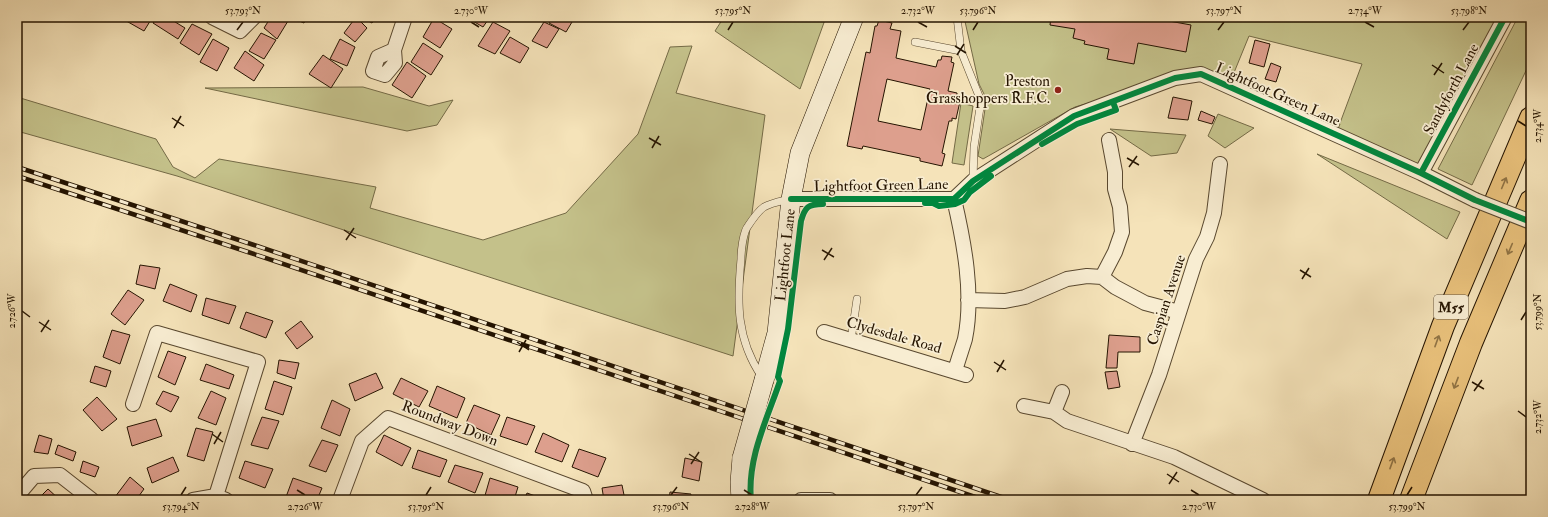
<svg xmlns="http://www.w3.org/2000/svg" width="1548" height="517" viewBox="0 0 1548 517" font-family="'IM FELL Double Pica',serif">
<rect width="100%" height="100%" fill="#f5e3b9"/>
<filter id="stains"><feTurbulence type="fractalNoise" baseFrequency=".005" numOctaves="4"/><feColorMatrix values="0 0 0 0 .2 0 0 0 0 .09 0 0 0 0 .02 0 0 0 .5 -.17"/></filter>
<radialGradient id="worn" r=".72"><stop offset=".6" stop-color="#630" stop-opacity="0"/><stop offset="1" stop-color="#630" stop-opacity=".3"/></radialGradient>
<path fill="#c4c18a" stroke="#746a46" d="M724,17H826L800,89L715,31Z
M964,17H1498L1418,164L1338,129L1340,124L1337,123H1340L1362,64L1249,36L1231,80L1202,70L1075,107L983,159L978,156L985,109V96L979,84Z
M1518,17H1531V60L1472,185L1438,169Z
M692,46L676,93L765,115L733,356L177,176L17,131V97L156,139L173,167L195,178L219,159L376,187L370,208L483,240L566,213L638,134L670,47Z
M363,87L429,106L453,100L437,125L407,131L205,88Z
M961,103L973,106L964,165L952,163Z
M1218,114L1254,128L1225,148L1208,136Z
M1110,129L1186,135L1177,153L1151,156Z
M1317,154L1460,212L1447,239Z"/>
<path fill="#dd9f8d" stroke="#251401" fill-rule="evenodd" d="M122,17H150L152,18L144,31L121,18Z
M157,17H167L185,28L178,39L153,23Z
M271,17H282L288,21L277,39L264,28Z
M290,17H307L304,23Z
M356,17L367,28L355,42L344,33Z
M361,17H376L372,23Z
M466,17H490L483,27Z
M553,17H575L566,32L549,23Z
M1051,17H1147L1191,25L1186,52L1138,43L1134,64L1107,59L1109,49L1084,44L1085,41L1073,38L1075,29L1050,25Z
M434,18L452,29L440,48L423,37Z
M879,20L892,23L890,29L901,31L896,58L936,67L938,60H941L942,56L952,57L951,62L954,63L948,91L957,93V96L961,97L956,119L952,118V121H949L942,153L945,154L942,166L920,161V158L863,146L862,149L847,146L866,52L870,53L875,26H877ZM887,79L930,89L921,130L878,121Z
M493,22L510,31L495,54L478,46Z
M544,22L559,29L547,48L532,41Z
M192,24L212,34L199,55L180,43Z
M261,33L276,40L264,59L249,51Z
M510,37L529,48L520,63L500,53Z
M213,39L229,48L217,71L200,62Z
M340,39L355,47L347,66L330,59Z
M1255,40L1270,44L1264,67L1249,63Z
M423,43L443,56L431,75L411,62Z
M245,51L264,65L254,81L234,68Z
M323,55L343,69L331,88L309,74Z
M407,62L426,76L412,98L392,85Z
M1271,63L1281,67L1276,82L1265,79Z
M1173,97L1192,101L1188,120L1168,118Z
M1201,111L1215,117L1212,124L1198,120Z
M140,265L160,268L155,289L136,284Z
M170,284L197,295L191,312L163,301Z
M128,290L144,300L125,325L111,314Z
M206,298L236,306L229,324L202,315Z
M246,312L273,321L266,338L240,328Z
M301,321L313,337L297,349L285,333Z
M112,330L130,335L120,364L103,357Z
M1109,335L1140,337V352H1118L1117,368H1106Z
M168,351L186,357L175,385L158,377Z
M279,360L299,363L295,379L277,373Z
M206,364L234,375L229,389L200,380Z
M95,366L111,371L106,387L90,382Z
M1117,371L1120,387L1108,389L1105,372Z
M376,373L383,388L355,401L349,384Z
M401,378L428,391L419,407L393,394Z
M274,381L292,387L283,415L265,409Z
M437,386L465,398L457,418L429,406Z
M163,391L179,397L171,412L156,404Z
M211,391L226,398L216,425L198,418Z
M97,397L117,419L102,431L83,410Z
M332,400L350,409L340,436L321,428Z
M474,405L500,415L491,435L466,423Z
M262,417L279,421L268,449L251,445Z
M507,417L535,426L527,445L500,436Z
M156,419L162,436L132,446L127,427Z
M196,428L213,432L204,461L187,456Z
M543,433L569,445L562,462L535,452Z
M39,435L52,439L48,454L34,452Z
M384,435L411,448L402,466L376,452Z
M322,440L338,445L326,472L309,466Z
M58,445L76,452L73,461L55,454Z
M579,449L606,458L598,477L572,467Z
M418,450L447,460L440,477L412,468Z
M173,457L179,471L152,483L147,468Z
M685,458L702,462L699,481L682,477Z
M83,461L99,467L95,477L80,472Z
M245,461L273,469L265,488L239,478Z
M455,465L483,473L475,493L448,482Z
M130,477L144,489L136,500H120L115,497Z
M293,478L322,488L317,500H294L286,497Z
M490,478L518,487L514,500H489L484,499Z
M622,485L625,500H604L602,488Z
M48,489L60,500H37Z
M670,492L691,494L690,500H669Z
M527,493L546,500H524Z"/>
<g fill="none" stroke-linecap="round" stroke-linejoin="round">
<g stroke="#59482f" stroke-width="8">
<path id="lane" d="M957,17L961,51L981,101L974,147L973,181
M915,42L961,51
M851,340L857,299
M762,377C736,339 737,302 741,259C741,251 743,232 748,226C752,220 758,211 764,207C771,203 782,201 790,199"/>
</g>
<g stroke="#59482f" stroke-width="16">
<path id="street" d="M212,17L240,31L254,17
M394,50L378,57L373,71L385,75L395,63L394,50L405,17
M1421,173L1505,17
M791,199H954L973,181L1074,116L1175,78L1201,74L1421,173L1475,200
M954,199C964,242 974,294 965,339C962,349 958,360 955,371
M1102,277L1115,252L1122,232L1120,207L1115,189V172L1109,140
M968,300L1005,301L1025,297L1067,279L1087,276L1102,277L1115,287L1145,303L1179,312
M824,332L966,375
M133,404L157,333L258,362L216,496
M1024,406L1054,412L1067,421L1174,457L1263,500
M1054,412L1062,392
M1132,444L1159,375L1196,259L1207,237L1214,213L1220,164
M17,496L34,476L60,475L92,500
M193,500L216,496L226,500
M340,500L362,441L388,418L583,491L586,500
M801,500H830"/>
</g>
<g stroke="#251401" stroke-width="20">
<path id="secondary" d="M764,380L777,333L791,199L800,153L854,17
M741,500L740,482L742,458"/>
</g>
<g stroke="#251401" stroke-width="24">
<path id="highway" d="M1379,500L1443,326L1531,118
M1411,500L1471,343L1531,201"/>
</g>
<use href="#lane" stroke="#f8edd2" stroke-width="7"/>
<use href="#street" stroke="#f8edd2" stroke-width="14"/>
<use href="#secondary" stroke="#f8edd2" stroke-width="19"/>
<use href="#highway" stroke="#eac27c" stroke-width="22"/>
<g stroke="#251401" stroke-width="4.5">
<path id="rail" d="M17,167L254,245L1010,500
M17,176L251,253L984,500"/>
</g>
<use href="#rail" stroke="#f8edd2" stroke-width="3" stroke-dasharray="9" stroke-linecap="butt"/>
<g stroke="#59482f" stroke-width="16" stroke-linecap="butt">
<path id="street-bridge" d="M1475,200L1531,222"/>
</g>
<g stroke="#251401" stroke-width="20" stroke-linecap="butt">
<path id="secondary-bridge" d="M742,458L764,380"/>
</g>
<use href="#street-bridge" stroke="#f8edd2" stroke-width="14"/>
<use href="#secondary-bridge" stroke="#f8edd2" stroke-width="19"/>
<g stroke="#f8edd2" stroke-width="8">
<path id="cycleway" d="M1042,144L1077,124L1116,110L1113,102
M1421,173L1505,17
M791,199H954L973,181L1074,116L1175,78L1201,74L1421,173L1475,200L1531,222
M925,203H933L939,206L955,204L964,200L970,192L991,176
M751,500C747,459 767,419 780,381L778,377L788,329L801,221C805,207 808,204 823,204"/>
</g>
<use href="#cycleway" stroke="#00873e" stroke-width="6"/>
</g>
<defs><path id="oneway-shaft" d="M-6 0H5M1.5-3L5.5 0L1.5 3" fill="none" stroke-width="1.6" stroke-linecap="round" stroke-linejoin="round"/></defs>
<g stroke="#917445">
<use href="#oneway-shaft" transform="translate(1504 183) rotate(-67)"/>
<use href="#oneway-shaft" transform="translate(1510 249) rotate(113)"/>
<use href="#oneway-shaft" transform="translate(1437 341) rotate(-70)"/>
<use href="#oneway-shaft" transform="translate(1456 383) rotate(111)"/>
<use href="#oneway-shaft" transform="translate(1392 463) rotate(-70)"/>
</g>
<path fill="none" stroke="#251401" stroke-width="1.5" d="M471,22L479,27M918,22L927,27M1365,22L1374,27M237,30L243,22M728,30L733,22M973,30L978,22M1218,30L1224,22M1463,30L1469,22M955,46L966,53M957,55L964,44M1432,65L1444,73M1434,75L1442,63M172,118L184,126M1518,121L1526,126M174,128L181,116M649,138L661,145M652,148L659,136M1127,158L1139,165M1129,167L1137,156M344,230L356,238M346,240L354,228M822,250L834,257M824,260L832,248M1300,270L1311,277M1302,279L1309,268M22,311L30,317M1521,320L1526,312M39,322L51,330M41,332L49,320M517,342L529,350M519,352L526,340M994,362L1006,370M997,372L1004,360M1472,382L1484,389M1474,391L1482,380M1518,411L1526,417M212,434L223,442M214,444L221,432M689,454L701,462M691,464L699,452M1167,474L1179,482M1169,484L1177,472M297,490L305,495M744,490L752,495M1191,490L1199,495M181,495L186,487M426,495L431,487M671,495L677,487M916,495L922,487M1407,495L1412,487"/>
<circle fill="#8f2418" stroke="#f8edd2" stroke-width="1.5" cx="1058" cy="90" r="4"/>
<g text-anchor="middle" stroke-width="3.5" stroke-linejoin="round" paint-order="stroke">
<rect fill="#f8edd2" stroke="#645540" stroke-width="1" x="1434" y="295" width="34" height="24" rx="3"/>
<g font-size="14" font-weight="bold" fill="#251401">
<text x="1451" y="312">M55</text>
</g>
<g font-size="15" fill="#251401" stroke="#f8edd2" text-anchor="end">
<text x="1050" y="86">Preston<tspan x="1050" dy="17">Grasshoppers R.F.C.</tspan></text>
</g>
<g font-size="15" fill="#251401" stroke="#f8edd2">
<text transform="translate(1451 89) rotate(-62)" y="5">Sandyforth Lane</text>
<text transform="translate(1278 94) rotate(24)" y="5">Lightfoot Green Lane</text>
<text transform="translate(881 185) rotate(-1)" y="5">Lightfoot Green Lane</text>
<text transform="translate(785 255) rotate(-84)" y="5">Lightfoot Lane</text>
<text transform="translate(1166 300) rotate(-72)" y="5">Caspian Avenue</text>
<text transform="translate(894 335) rotate(16)" y="5">Clydesdale Road</text>
<text transform="translate(450 423) rotate(21)" y="5">Roundway Down</text>
</g>
</g>
<rect width="1548" height="517" fill="none" stroke="#f5e3b9" stroke-width="44"/>
<rect x="22" y="22" width="1504" height="473" fill="none" stroke="#251401" stroke-width="1.5"/>
<g font-size="10" text-anchor="middle" fill="#251401">
<text x="243" y="14">53.793°N</text>
<text x="471" y="14">2.730°W</text>
<text x="733" y="14">53.795°N</text>
<text x="918" y="14">2.732°W</text>
<text x="978" y="14">53.796°N</text>
<text x="1224" y="14">53.797°N</text>
<text x="1365" y="14">2.734°W</text>
<text x="1469" y="14">53.798°N</text>
<text transform="translate(1537 126) rotate(-90)" y="4">2.734°W</text>
<text transform="translate(11 311) rotate(-90)" y="4">2.726°W</text>
<text transform="translate(1537 312) rotate(-90)" y="4">53.799°N</text>
<text transform="translate(1537 417) rotate(-90)" y="4">2.732°W</text>
<text x="181" y="510">53.794°N</text>
<text x="305" y="510">2.726°W</text>
<text x="426" y="510">53.795°N</text>
<text x="671" y="510">53.796°N</text>
<text x="752" y="510">2.728°W</text>
<text x="916" y="510">53.797°N</text>
<text x="1199" y="510">2.730°W</text>
<text x="1407" y="510">53.799°N</text>
</g>
<rect width="100%" height="100%" filter="url(#stains)"/>
<rect width="100%" height="100%" fill="url(#worn)"/>
</svg>
